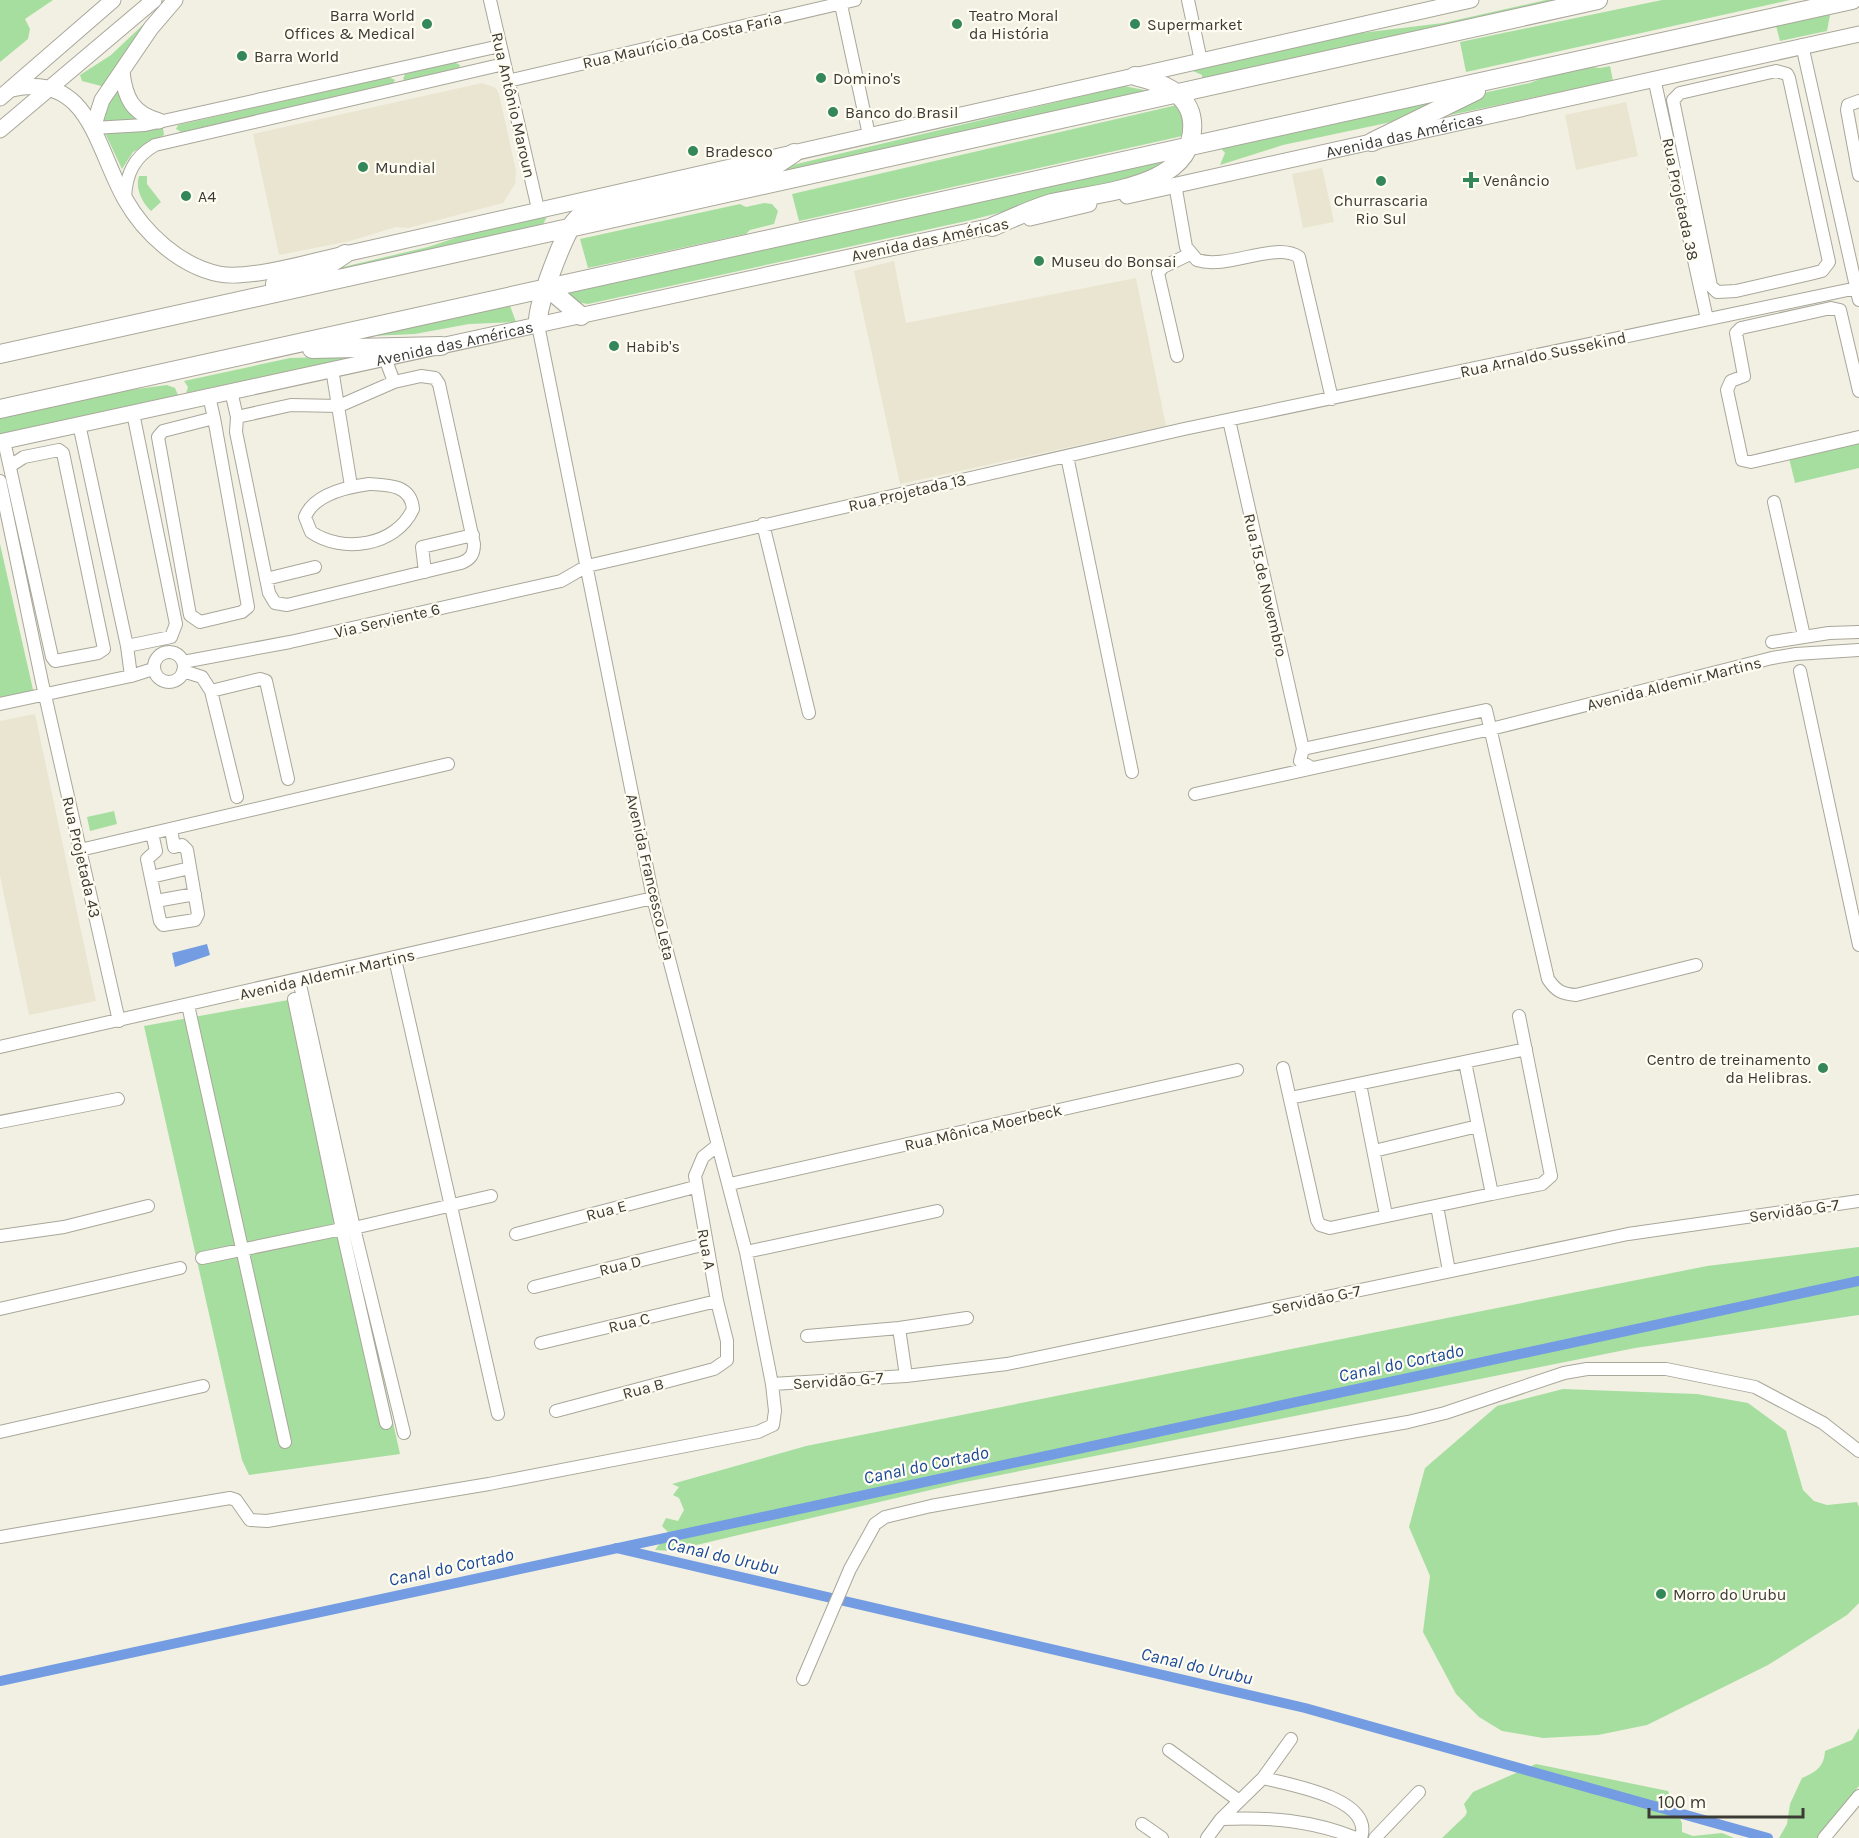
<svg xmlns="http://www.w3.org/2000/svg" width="1859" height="1838" viewBox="0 0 1859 1838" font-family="Karla,sans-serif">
<rect width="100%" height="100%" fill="#f2f0e2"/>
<path fill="#e9e5d0" d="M482,83L496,88L499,94L516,171L515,184L503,203L408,228L396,227L350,241L279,255L253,134Z
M1626,102L1638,156L1576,170L1565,115Z
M1322,168L1334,222L1303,228L1292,174Z
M894,261L906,323L1136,278L1166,426L900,484L854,271Z
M35,714L96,1001L29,1015L0,876V721Z"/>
<path fill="#a6dea0" d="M0,0H53L25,19L30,29L28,39L0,62Z
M1546,0H1574L1202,83V75L1191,70L1361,33L1443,23Z
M1662,0H1790L1466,72L1460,42Z
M1825,12L1830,15L1827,31L1780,41L1775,22Z
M149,19L105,87L82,81L80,75L111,55Z
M454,62L460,65L459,69L407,82L403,79L405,74Z
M1583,66L1600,68L1610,66L1613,81L1426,120L1483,93L1530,83L1565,69Z
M389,77L395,80L392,85L181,132L176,129L178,125Z
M1124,86L1160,93L608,209Z
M118,90L124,104L137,121H103L107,105Z
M1457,92L1396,121L1283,145L1220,165L1225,153L1217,144Z
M1177,105L1184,114L1187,135L799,221L792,194Z
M163,128L164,135L133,152L122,169L105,133Z
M1177,154L1150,174L971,220L588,304L569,301L562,292Z
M139,176H147V184L161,202L151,211C142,202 135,189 139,176Z
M764,203L772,204L778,211L774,224L750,230L746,234L588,268L580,239L740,204L746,207Z
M547,217L539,231L307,279L326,271L428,247L482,229Z
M509,303L516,322L469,324L415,334L348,337Z
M359,356L186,393L188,387L184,381L290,358Z
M167,385L175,388L178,395L0,434V416L92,395Z
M1859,442V468L1795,483L1789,458Z
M0,544L34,694L0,701Z
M114,811L117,824L90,831L87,817Z
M299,998L400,1454L249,1475L242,1460L144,1026Z
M1859,1247V1315L1635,1348L960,1483L671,1551L655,1550L668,1532L662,1526L666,1518L678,1521L684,1510L679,1498L673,1495L679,1487L672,1484L806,1446L1707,1266Z
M1563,1389L1697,1394L1748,1403L1786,1431L1803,1490L1814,1501L1827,1505L1857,1502L1859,1507V1603L1847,1615L1768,1665L1647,1725L1598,1735L1543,1738L1502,1731L1479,1717L1456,1694L1423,1632L1430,1576L1409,1527L1425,1468L1497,1406Z
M1859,1728V1786L1817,1838H1779L1787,1824L1790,1804L1802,1778C1816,1772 1824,1767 1825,1751L1852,1740Z
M1536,1764L1668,1791L1682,1823V1832L1693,1836L1722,1833L1734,1838H1442L1465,1816L1467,1812L1464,1804L1473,1792Z"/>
<path fill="#739ce2" d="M207,944L210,955L175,967L172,953Z"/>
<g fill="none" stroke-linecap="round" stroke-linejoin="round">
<path stroke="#739ce2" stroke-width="10" d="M616,1548L1305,1708L1768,1838
M0,1681L1859,1281"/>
<g stroke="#a9a79a" stroke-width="14">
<path id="minor" d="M490,0L538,209
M840,0L869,135
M1188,0L1201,61
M1802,45L1859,300
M1776,71L1787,74L1789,78L1829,262L1822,271L1810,274L1736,291L1717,292L1711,286L1673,100L1680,93Z
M1654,78L1707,319
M508,81L855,0
M1859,101L1848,105L1847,110L1859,175
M93,128L145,125L500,46
M1175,184L1186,247L1197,260C1228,270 1275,241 1299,257L1332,399
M125,198C126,174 134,157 155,145L504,64
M1177,356L1158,273L1163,267L1190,254
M385,358L394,382
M332,369L351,486
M421,376L435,378L439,384L474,544C474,554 471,559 461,563L287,605L275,603L269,593L236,432L237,417L291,405L339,406L394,382Z
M231,391L237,417
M1859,391L1840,310L1831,308L1741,328L1736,333L1744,376L1731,381L1727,390L1742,460L1751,462L1859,437
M209,396L214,418L248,607L242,612L200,622L190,615L158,437L163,431L214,418
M1229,420L1303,749
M79,424L127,646L131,676
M4,441L52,657L55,661L98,653L104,649L63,453L59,450L24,457L10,466
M1067,456L1132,772
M0,481L42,682L119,1021
M369,484C389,485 411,485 413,509C396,546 343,554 311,532L305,517C314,494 347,487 369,484Z
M1774,502L1804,636
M763,524L809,713
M425,572L422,547L473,535
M266,579L315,567
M1772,642L1829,633L1859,632
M127,646L171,637L176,624L133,413
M154 667a15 15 0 1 1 30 0a15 15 0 1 1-30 0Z
M183,662L290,642L561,581L587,566L1184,429L1857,288
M183,671L202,677L211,691L237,797
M1800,671L1859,945
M211,691L260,679L266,681L288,779
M0,704L131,676L153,669
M1312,768L1300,761L1303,749L1486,710L1548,979C1556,991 1562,994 1576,995L1696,965
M1195,794L1491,729L1772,658L1796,654L1859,650
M152,833L156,851L147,859L160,921L163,925L195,920L198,914L187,850L182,845L174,847L171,829
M80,850L448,764
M151,877L190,868
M156,901L195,894
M395,959L498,1414
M299,980L354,1228L404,1433
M294,999L342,1229L386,1423
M188,1005L285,1442
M0,1047L653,898
M1283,1068L1317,1220L1320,1225L1330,1228L1492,1194L1465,1062
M1360,1084L1386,1215
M1290,1098L1526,1049
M0,1122L118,1099
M1374,1151L1478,1126
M730,1184L1237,1070
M1492,1194L1542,1184L1551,1176L1519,1016
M1437,1206L1449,1271
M354,1228L491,1196
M516,1234L695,1187
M0,1236L64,1227L148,1206
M746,1252L937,1211
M202,1258L342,1229
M534,1287L706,1244
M0,1309L180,1268
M899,1328L967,1318
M807,1336L899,1328L906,1376
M541,1343L717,1301
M772,1384L906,1376L1007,1364L1628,1234L1859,1201
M556,1411L714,1369L727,1360V1341L717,1301L695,1176L703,1157L718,1145
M0,1432L203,1386
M0,1537L230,1498L236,1500L250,1520L267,1521L489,1484L758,1432L773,1425L775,1411L772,1384L746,1252L653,898L538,325
M803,1679L850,1569L875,1524L885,1517L931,1506L1408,1422L1445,1413L1564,1373L1587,1369H1666L1755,1387L1823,1423L1859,1451
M1169,1750L1238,1800
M1263,1778C1290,1785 1374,1798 1361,1838
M1221,1819L1263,1778L1291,1739
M1142,1824L1162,1838
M1207,1838L1221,1819C1269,1817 1311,1820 1356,1838
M1375,1838L1419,1792
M1824,1838L1859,1796"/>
</g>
<g stroke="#a9a79a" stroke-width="17">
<g id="major">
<path d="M122,72C125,98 132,113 159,121"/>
<path d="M12,89C89,71 96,148 125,199C144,233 180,266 219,274C249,280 313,261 345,254L1471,0"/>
<path d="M0,98L113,0"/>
<path d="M93,128L102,100L151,28L175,0"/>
<path d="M0,130L154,0"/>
<path id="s1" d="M1127,196L1859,34"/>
<path d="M1030,218L1089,204"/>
<path id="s2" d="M0,442L1001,224"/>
</g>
</g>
<g stroke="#a9a79a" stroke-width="20">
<path id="highway" d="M1372,142L1476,91
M992,227C1011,219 1031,209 1052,203C1097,192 1198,189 1192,121C1189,92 1159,82 1135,76
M275,284L333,262L345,254
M548,288L581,316
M538,325C536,306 560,247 570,228C574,221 580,216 585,211L770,169L794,153
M312,349L441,346
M0,354L1598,0
M0,409L1852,0"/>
</g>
<use href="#minor" stroke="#fff" stroke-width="12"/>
<use href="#major" stroke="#fff" stroke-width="15"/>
<use href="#highway" stroke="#fff" stroke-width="18"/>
</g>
<g fill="#338759" stroke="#fffdf2" stroke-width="2">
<circle cx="427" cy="24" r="6"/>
<circle cx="957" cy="24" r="6"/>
<circle cx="1135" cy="24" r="6"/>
<circle cx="242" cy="56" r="6"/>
<circle cx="821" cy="78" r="6"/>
<circle cx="833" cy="112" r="6"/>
<circle cx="693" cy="151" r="6"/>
<circle cx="363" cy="167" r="6"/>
<path d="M1468 171h6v6h6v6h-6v6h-6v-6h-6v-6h6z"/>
<circle cx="1381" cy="181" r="6"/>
<circle cx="186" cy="196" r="6"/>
<circle cx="1039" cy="261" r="6"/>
<circle cx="614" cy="346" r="6"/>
<circle cx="1823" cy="1068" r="6"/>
<circle cx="1661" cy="1594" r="6"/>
</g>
<g text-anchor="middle" stroke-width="4.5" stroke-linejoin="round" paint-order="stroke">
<g font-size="16" fill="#3b3a35" stroke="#fffdf2" text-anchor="start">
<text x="415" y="21" text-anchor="end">Barra World<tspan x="415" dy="18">Offices &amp; Medical</tspan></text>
<text x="969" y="21">Teatro Moral<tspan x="969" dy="18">da História</tspan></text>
<text x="1147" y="30">Supermarket</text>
<text x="254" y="62">Barra World</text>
<text x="833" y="84">Domino's</text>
<text x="845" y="118">Banco do Brasil</text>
<text x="705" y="157">Bradesco</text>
<text x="375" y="173">Mundial</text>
<text x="1483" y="186">Venâncio</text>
<text x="198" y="202">A4</text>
<text x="1381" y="206" text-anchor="middle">Churrascaria<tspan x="1381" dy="18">Rio Sul</tspan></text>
<text x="1051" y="267">Museu do Bonsai</text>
<text x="626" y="352">Habib's</text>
<text x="1811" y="1065" text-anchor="end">Centro de treinamento<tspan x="1811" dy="18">da Helibras.</tspan></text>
<text x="1673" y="1600">Morro do Urubu</text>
</g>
<g font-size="16" fill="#3b3a35" stroke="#fffdf2">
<text transform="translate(682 40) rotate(-13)" y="6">Rua Maurício da Costa Faria</text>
<text transform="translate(514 105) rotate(77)" y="6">Rua Antônio Maroun</text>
<text dy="6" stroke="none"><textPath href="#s1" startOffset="284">Avenida das Américas</textPath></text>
<text transform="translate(1681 199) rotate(78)" y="6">Rua Projetada 38</text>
<text transform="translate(930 239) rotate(-12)" y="6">Avenida das Américas</text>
<text dy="6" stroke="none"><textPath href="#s2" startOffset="465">Avenida das Américas</textPath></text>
<text transform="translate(1543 354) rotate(-12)" y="6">Rua Arnaldo Sussekind</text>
<text transform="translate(907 492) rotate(-13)" y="6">Rua Projetada 13</text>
<text transform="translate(1266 585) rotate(77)" y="6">Rua 15 de Novembro</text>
<text transform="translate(387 620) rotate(-13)" y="6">Via Serviente 6</text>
<text transform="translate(1674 683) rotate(-14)" y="6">Avenida Aldemir Martins</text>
<text transform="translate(82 857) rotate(77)" y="6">Rua Projetada 43</text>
<text transform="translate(651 877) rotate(77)" y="6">Avenida Francesco Leta</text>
<text transform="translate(327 974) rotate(-13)" y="6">Avenida Aldemir Martins</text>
<text transform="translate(983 1127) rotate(-13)" y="6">Rua Mônica Moerbeck</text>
<text transform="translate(606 1210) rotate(-15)" y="6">Rua E</text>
<text transform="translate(1794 1210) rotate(-8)" y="6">Servidão G-7</text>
<text transform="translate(707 1249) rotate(79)" y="6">Rua A</text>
<text transform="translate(620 1265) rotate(-14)" y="6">Rua D</text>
<text transform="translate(1316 1299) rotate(-12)" y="6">Servidão G-7</text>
<text transform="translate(629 1322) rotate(-14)" y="6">Rua C</text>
<text transform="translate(838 1380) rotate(-4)" y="6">Servidão G-7</text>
<text transform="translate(643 1388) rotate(-15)" y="6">Rua B</text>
</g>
<g font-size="18" font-style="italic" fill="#1a499a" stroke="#fffdf2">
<text transform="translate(1401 1363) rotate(-12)" y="6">Canal do Cortado</text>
<text transform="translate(926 1465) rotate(-12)" y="6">Canal do Cortado</text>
<text transform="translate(723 1556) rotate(13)" y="6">Canal do Urubu</text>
<text transform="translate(451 1567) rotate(-12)" y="6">Canal do Cortado</text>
<text transform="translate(1197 1666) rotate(13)" y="6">Canal do Urubu</text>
</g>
</g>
<path d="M1649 1808v9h154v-9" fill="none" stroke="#3b3a35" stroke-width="3"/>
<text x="1658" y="1808" font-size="18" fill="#3b3a35" stroke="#fffdf2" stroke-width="4.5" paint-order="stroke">100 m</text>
</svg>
